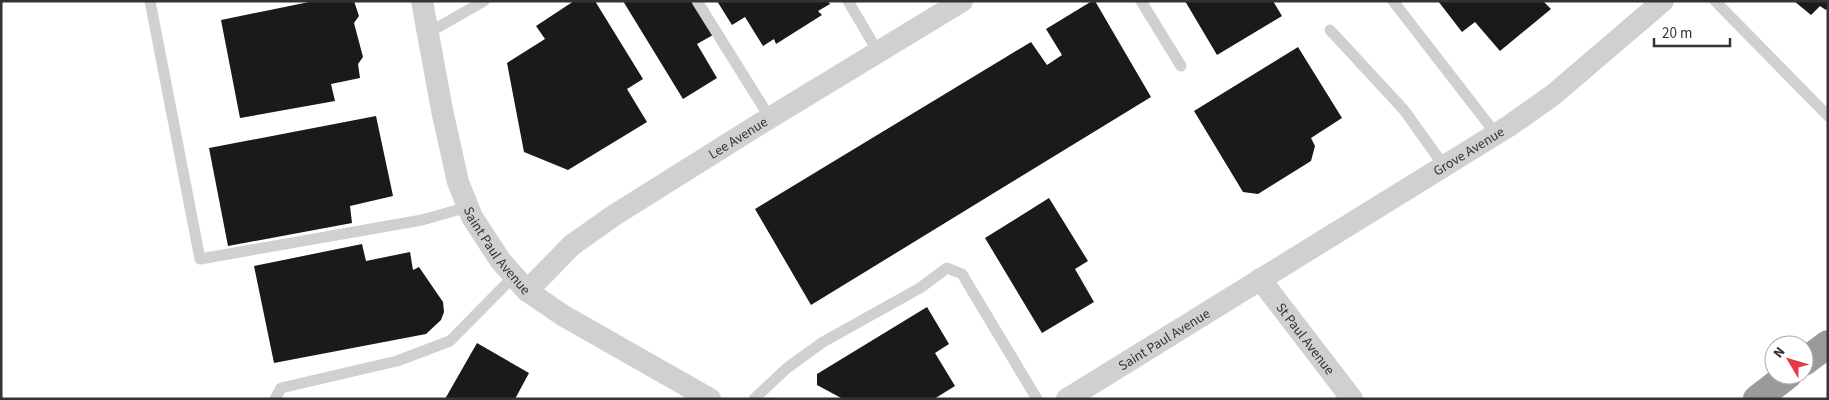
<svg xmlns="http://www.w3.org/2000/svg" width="1829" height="400" viewBox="0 0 1829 400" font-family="'Source Sans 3',sans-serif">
<rect width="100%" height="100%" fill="#fff"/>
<path fill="#1a1a1a" d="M314,1H354L359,16L354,23L363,57L358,64L360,78L331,84L335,101L240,118L221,20Z
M574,1H595L643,79L627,89L647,122L568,170L524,152L507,63L545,39L536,26Z
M623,1H692L713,35L697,44L717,78L683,99Z
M717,1H828L830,4L818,11L822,15L776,44L774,39L763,46L745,17L732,25Z
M1092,1H1095L1151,97L811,305L755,209L1031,42L1047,65L1062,55L1046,29Z
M1185,1H1273L1282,16L1217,55Z
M1438,1H1543L1551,9L1500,51L1475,22L1462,32Z
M1794,1H1828V8L1826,10L1820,6L1811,15Z
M1298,47L1342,118L1311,138L1315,146L1311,161L1258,194L1243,192L1194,111Z
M376,116L393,196L350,206L352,223L228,246L209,148Z
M1049,198L1088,261L1075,269L1094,302L1042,333L985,238Z
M362,244L366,261L410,252L413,270L419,267L443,302L444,312L441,320L426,334L274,363L254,266Z
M927,307L949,344L935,353L955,386L934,399H843L817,385V374Z
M477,343L529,373L515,399H445Z"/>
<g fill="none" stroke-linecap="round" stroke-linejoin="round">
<path stroke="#d0d0d0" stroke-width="11" d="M150,1L200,259L422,220L468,207
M697,1L770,118
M848,1L878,52
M1141,1L1181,66
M1393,1L1496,134
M1715,1L1828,116
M1330,30L1404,110L1444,166
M428,33L484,1
M275,399L281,388L397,361L450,341L514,276
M754,399L787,368L823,342L920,288L947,268L962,274L1037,399"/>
<g stroke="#d0d0d0" stroke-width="22">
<path id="s1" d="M422,1L442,110L458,182L472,217L500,260L527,291L564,316L710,399"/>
<path id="s2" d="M1260,279L1352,399"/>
<path id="s3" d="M527,291L572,245L613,216L758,125L962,1"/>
<path id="s4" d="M1067,399L1509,126L1553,95L1663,1"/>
</g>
<path stroke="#9a9a9a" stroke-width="28" d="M1804,362L1828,344
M1757,399L1788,375"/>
</g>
<g text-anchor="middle" stroke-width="5" stroke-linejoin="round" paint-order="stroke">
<g font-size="14" fill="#333" stroke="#fff">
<text dy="5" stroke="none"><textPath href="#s3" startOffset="262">Lee Avenue</textPath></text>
<text dy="5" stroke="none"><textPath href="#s4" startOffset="472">Grove Avenue</textPath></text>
<text dy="5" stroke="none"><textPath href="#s1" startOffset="264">Saint Paul Avenue</textPath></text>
<text dy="5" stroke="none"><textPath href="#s4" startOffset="114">Saint Paul Avenue</textPath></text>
<text dy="5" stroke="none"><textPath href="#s2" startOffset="75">St Paul Avenue</textPath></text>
</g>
</g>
<rect width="1829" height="400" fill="none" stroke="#333333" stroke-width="5"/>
<g transform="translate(1789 360) rotate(308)"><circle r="24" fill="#ffffff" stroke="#adadad"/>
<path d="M0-4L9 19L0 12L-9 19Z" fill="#e63946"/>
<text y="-8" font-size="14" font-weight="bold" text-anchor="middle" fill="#333333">N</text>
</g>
<path d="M1654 38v8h76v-8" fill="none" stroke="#333333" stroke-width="2.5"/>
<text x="1662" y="38" font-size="15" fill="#333333" stroke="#ffffff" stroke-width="4" paint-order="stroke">20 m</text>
</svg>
